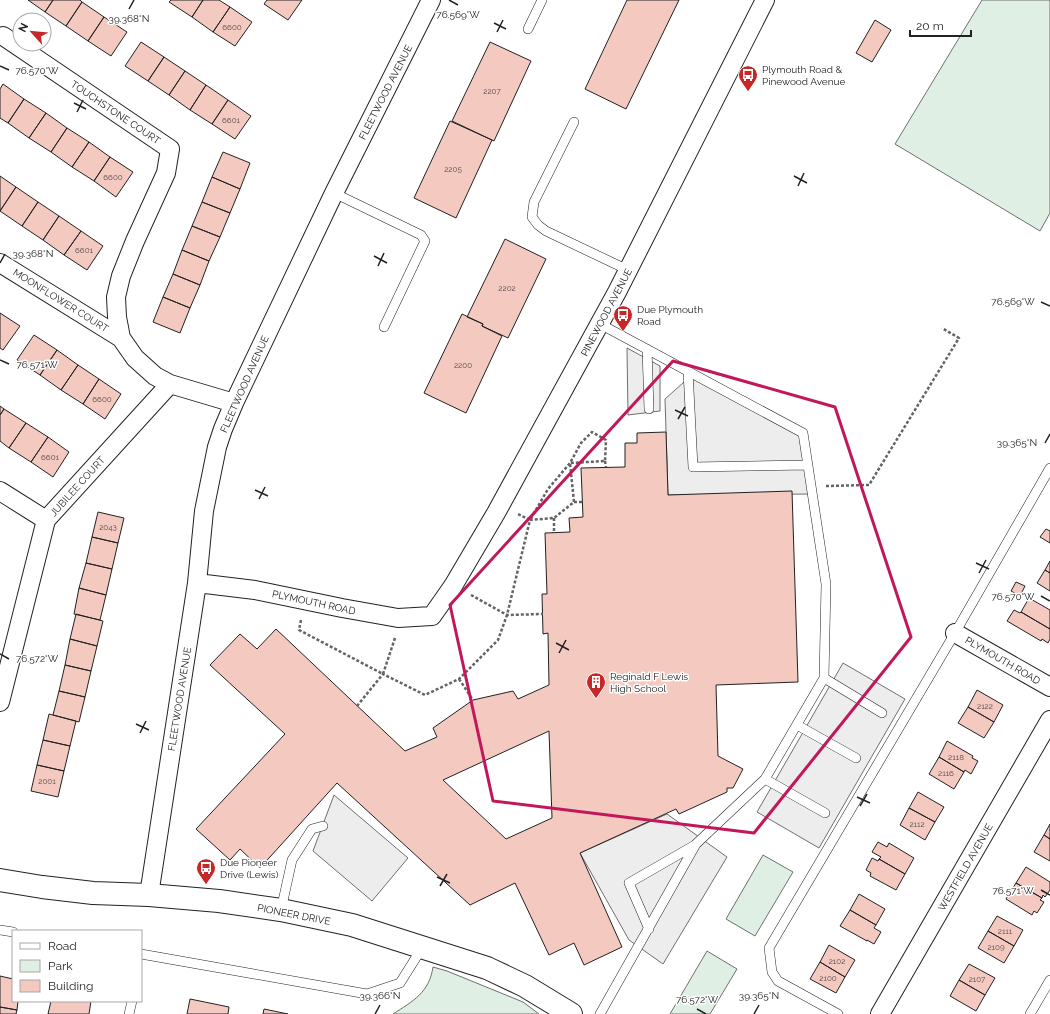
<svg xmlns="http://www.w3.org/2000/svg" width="1050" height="1014" viewBox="0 0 1050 1014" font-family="Raleway,sans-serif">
<rect width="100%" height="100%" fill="#fff"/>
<path fill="#e0efe3" stroke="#6f6f6f" d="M982,0H1050V213L1040,231L895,144Z
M763,855L793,872L755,936L726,919Z
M707,951L737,969L710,1014H670Z
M433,967L447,971L523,1002L539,1014H393C413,1001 429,993 433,967Z"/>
<path fill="#ededed" stroke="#6f6f6f" d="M627,348L660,366V411L628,415Z
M693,374L803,433L812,494L668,495L665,399Z
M843,663L905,699L819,848L757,812Z
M334,795L408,858L372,901L313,851Z
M667,814L727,857L663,964L629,940L580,853Z"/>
<path fill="#f3c9c0" stroke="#222" fill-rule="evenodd" d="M28,0H53L45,12Z
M53,0H80L82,2L66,26L45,12Z
M171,0H203L192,17L169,2Z
M203,0H219L230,7L213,32L192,17Z
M267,0H302L288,20L264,4Z
M627,0H679L626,109L585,89Z
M82,2L104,17L88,41L66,26Z
M230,7L252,22L235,46L213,32Z
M104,17L127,32L111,56L88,41Z
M875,20L891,30L872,62L856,53Z
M141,42L164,57L148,81L125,66Z
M490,42L531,61L494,141L452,121Z
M164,57L185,71L169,95L148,81Z
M185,71L206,85L190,110L169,95Z
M3,84L24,99L8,123L0,118V89Z
M206,85L228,100L212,124L190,110Z
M24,99L46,113L29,138L8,123Z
M228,100L251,116L235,139L212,124Z
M46,113L67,128L51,152L29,138Z
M450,121L492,140L456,218L414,198Z
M67,128L89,142L72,167L51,152Z
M89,142L110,157L94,181L72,167Z
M223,152L250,163L240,189L212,177Z
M110,157L133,172L116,197L94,181Z
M0,176L16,187L0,211Z
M212,177L240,189L230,213L202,202Z
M16,187L38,202L22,226L0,211Z
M38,202L59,216L43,240L22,226Z
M202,202L230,213L220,237L192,226Z
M59,216L81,231L64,255L43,240Z
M192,226L220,237L209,261L182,250Z
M81,231L103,246L87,270L64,255Z
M505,239L546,259L508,338L482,326L483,324L467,317Z
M182,250L209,261L200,285L173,274Z
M173,274L200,285L190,308L163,297Z
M163,297L190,308L180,333L153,322Z
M0,313L20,326L3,350L0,348Z
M462,314L483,324L482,326L502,336L466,413L424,393Z
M34,335L57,350L40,375L17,360Z
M57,350L78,365L61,390L40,375Z
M78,365L99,379L83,404L61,390Z
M99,379L121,394L105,419L83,404Z
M0,406L4,409L0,415Z
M4,409L26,423L9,448L0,441V415Z
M26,423L48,437L31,462L9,448Z
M666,432L668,495L792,491L798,682L716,685L718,756L743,769L733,788H727V792L679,814L676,809L580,853L622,947L584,965L574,943L549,955L515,883L470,905L337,783L260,868L240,849L230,860L196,829L285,734L210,665L240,634L257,649L276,629L405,751L437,737L433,728L473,700L513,691L518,699L549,685L548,633L543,634L542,594H547L545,533L570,532L569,518L583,517L581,468L625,467V443H637V433ZM549,731L552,818L506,839L443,780Z
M48,437L69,452L53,477L31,462Z
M98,512L124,518L118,543L92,537Z
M1046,529L1050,531V543L1040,537Z
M92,537L118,543L112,569L86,563Z
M1050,561V573L1045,570Z
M86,563L112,569L106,595L79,588Z
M1045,570L1050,573V591L1037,583Z
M1016,582L1025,586L1020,596L1011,591Z
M79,588L106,595L100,620L74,614Z
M1029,598L1050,610V629L1021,612Z
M1014,610L1020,613L1021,612L1050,629V639L1048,643L1042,639L1041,641L1007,621Z
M76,614L103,621L97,646L70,639Z
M70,639L97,646L91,671L65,665Z
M65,665L91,671L85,697L59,691Z
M977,690L1003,705L994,722L968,707Z
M59,691L85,697L79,722L53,715Z
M968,707L994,722L984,738L958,723Z
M49,714L76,721L70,746L43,740Z
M43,740L70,746L64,771L37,765Z
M947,741L973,756L972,758L978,761L971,774L965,770L964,772L939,757Z
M939,757L964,772L954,789L929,774Z
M37,765L64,771L58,797L31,791Z
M918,792L944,807L935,822L909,808Z
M909,808L935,822L925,840L900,825Z
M1050,824V839L1044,835Z
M1044,835L1050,839V861L1034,852Z
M878,842L887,847L889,843L914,858L905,874L879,859L881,857L872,852Z
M872,858L878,861L879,859L905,874L896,890L870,876L871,873L866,870Z
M1026,867L1050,882V890L1045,897L1043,895L1042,898L1016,883Z
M1016,883L1042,898L1040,900L1044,902L1037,913L1034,911L1032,915L1006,899Z
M859,894L885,909L876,925L850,910Z
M850,910L876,925L874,928L881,932L874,944L867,940V941L840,926Z
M997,916L1023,930L1014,946L988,931Z
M988,931L1014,946L1004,963L978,948Z
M829,945L855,960L845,977L820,962Z
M820,962L845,977L836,993L810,979Z
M969,964L995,978L985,995L959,980Z
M0,976L13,979V1001H18L17,1010L0,1007Z
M959,980L985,995L976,1011L950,996Z
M190,999L229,1007L228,1014H187Z
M51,1001H91L89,1014H48Z
M0,1007L17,1010L16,1014H0Z
M264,1009L288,1014H263Z"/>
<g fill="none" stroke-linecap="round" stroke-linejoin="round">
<g stroke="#222" stroke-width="10">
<path id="lane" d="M528,29L542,0
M574,122L534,202L532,217L538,225L546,231L628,270
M334,193L421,235L425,241L384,327
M600,324L803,433L826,584L824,678L765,779L696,844L600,1014
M647,349L649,409
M688,371L693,467L808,465
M824,678L882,713
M797,725L856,758
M765,779L825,813
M281,910L292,860L312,829L323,826
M649,929L629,883L695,845
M0,930L13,932
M141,954L367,994L400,983L422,948
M129,1014L132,1001
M838,1014L778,981L772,972L769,948L955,633L1050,468
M1030,1014L1050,980"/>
</g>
<g stroke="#222" stroke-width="20">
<path id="street" d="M3,36L170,149L166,173L135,241L121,276L116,297L117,317L121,338L135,358L155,376L170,384L234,403
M0,263L121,338
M0,491L46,520
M197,583L255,590L342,608L398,618L432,616L453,586L496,513L617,292L765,0
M955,633L1050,687
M0,702L46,520L170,384
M149,895L197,583L204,511L217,447L223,429L234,403L334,193L431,0
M880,1014L1050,720"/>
</g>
<g stroke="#222" stroke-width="24">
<path id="secondary" d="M0,880L42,887L93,893L149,895L219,901L281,910L352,925L487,968L525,986L571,1014"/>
</g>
<path stroke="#646464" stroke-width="2.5" stroke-dasharray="3 2" stroke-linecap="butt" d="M605,461L606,467
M826,486L869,485L959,338L942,328
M574,502H582
M554,518V533
M471,595L507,615L543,614
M301,620L299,630L383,674L395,638
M459,679L473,700
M357,706L383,674L425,695L459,679L498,640L507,615L530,520L554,518L574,502L570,463L605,461L606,440L592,432L581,443L570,463L548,489L530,520L518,514"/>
<use href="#lane" stroke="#fff" stroke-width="9"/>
<use href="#street" stroke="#fff" stroke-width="18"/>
<use href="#secondary" stroke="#fff" stroke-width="22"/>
</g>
<path fill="none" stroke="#c2185b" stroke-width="3" stroke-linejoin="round" d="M673,361L835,407L911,637L754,833L493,801L450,605Z"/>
<path fill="none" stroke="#222" stroke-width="1.5" d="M449,0L458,5M129,9L134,0M494,23L506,29M497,32L503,20M0,66L9,70M74,103L86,109M77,112L83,100M794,176L807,183M798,186L804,173M374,256L387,263M0,263L5,254M378,266L384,253M1041,302L1050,306M0,360L9,364M675,410L688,416M678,419L685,407M1045,443L1050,434M255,490L268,496M259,499L265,487M976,563L989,569M979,573L986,560M1041,596L1050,601M556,643L569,650M559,653L566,640M0,654L9,659M136,724L149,730M140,733L146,721M857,797L870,803M860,806L867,794M437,877L450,883M440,886L447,874M1041,890L1050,895M697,1009L706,1014M375,1014L380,1005M754,1014L759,1005"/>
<defs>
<g id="bus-pin" transform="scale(1)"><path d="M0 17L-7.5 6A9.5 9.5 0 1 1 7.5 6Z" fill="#c62828" stroke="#fff"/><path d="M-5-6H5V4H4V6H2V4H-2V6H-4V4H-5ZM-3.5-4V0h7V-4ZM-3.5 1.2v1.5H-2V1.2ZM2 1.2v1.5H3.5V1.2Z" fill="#fff"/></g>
<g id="building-pin" transform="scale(1)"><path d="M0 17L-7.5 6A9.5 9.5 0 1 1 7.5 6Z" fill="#c62828" stroke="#fff"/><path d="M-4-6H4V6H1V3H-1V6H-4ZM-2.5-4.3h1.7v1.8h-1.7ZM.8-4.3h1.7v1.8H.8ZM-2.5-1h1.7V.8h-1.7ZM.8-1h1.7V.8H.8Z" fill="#fff"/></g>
</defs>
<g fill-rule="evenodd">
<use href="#bus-pin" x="748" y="75"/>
<use href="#bus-pin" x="623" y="315"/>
<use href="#building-pin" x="596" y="682"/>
<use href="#bus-pin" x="206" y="868"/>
</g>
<g text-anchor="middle" stroke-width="3" stroke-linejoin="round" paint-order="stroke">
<g font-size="8" fill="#564c4a">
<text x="232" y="30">6600</text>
<text x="492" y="94">2207</text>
<text x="231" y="123">6601</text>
<text x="453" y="172">2205</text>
<text x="113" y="180">6600</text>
<text x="84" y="253">6601</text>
<text x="507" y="291">2202</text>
<text x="463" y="368">2200</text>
<text x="102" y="402">6600</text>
<text x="50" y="460">6601</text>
<text x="108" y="530">2043</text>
<text x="985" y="709">2122</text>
<text x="956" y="760">2118</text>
<text x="946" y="776">2116</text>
<text x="47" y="784">2001</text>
<text x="917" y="827">2112</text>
<text x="1005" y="934">2111</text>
<text x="996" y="950">2109</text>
<text x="837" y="964">2102</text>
<text x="828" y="981">2100</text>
<text x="977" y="982">2107</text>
</g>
<g font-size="10" fill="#222" stroke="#fff" text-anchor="start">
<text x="762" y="73">Plymouth Road &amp;<tspan x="762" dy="12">Pinewood Avenue</tspan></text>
<text x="637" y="313">Due Plymouth<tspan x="637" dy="12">Road</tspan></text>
<text x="610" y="680">Reginald F Lewis<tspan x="610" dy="12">High School</tspan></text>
<text x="220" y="866">Due Pioneer<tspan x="220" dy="12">Drive (Lewis)</tspan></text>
</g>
<g font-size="10" fill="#222" stroke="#fff">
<text transform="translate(385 92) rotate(-63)" y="4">FLEETWOOD AVENUE</text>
<text transform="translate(116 112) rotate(34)" y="4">TOUCHSTONE COURT</text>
<text transform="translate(61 300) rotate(32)" y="4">MOONFLOWER COURT</text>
<text transform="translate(606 312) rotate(-62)" y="4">PINEWOOD AVENUE</text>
<text transform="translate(244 384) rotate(-66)" y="4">FLEETWOOD AVENUE</text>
<text transform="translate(77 486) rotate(-48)" y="4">JUBILEE COURT</text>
<text transform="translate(314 602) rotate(12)" y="4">PLYMOUTH ROAD</text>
<text transform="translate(1003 660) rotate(30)" y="4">PLYMOUTH ROAD</text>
<text transform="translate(179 699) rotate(-81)" y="4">FLEETWOOD AVENUE</text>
<text transform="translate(965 867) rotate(-60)" y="4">WESTFIELD AVENUE</text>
<text transform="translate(294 914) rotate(11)" y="4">PIONEER DRIVE</text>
</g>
</g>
<g font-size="10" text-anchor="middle" fill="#222" stroke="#fff" stroke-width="3" stroke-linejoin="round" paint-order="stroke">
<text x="458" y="18">76.569°W</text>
<text x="129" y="22">39.368°N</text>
<text x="37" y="74">76.570°W</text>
<text x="33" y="257">39.368°N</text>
<text x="1013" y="305">76.569°W</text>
<text x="37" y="368">76.571°W</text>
<text x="1017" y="446">39.365°N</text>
<text x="1013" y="600">76.570°W</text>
<text x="37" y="662">76.572°W</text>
<text x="1013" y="894">76.571°W</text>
<text x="380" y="999">39.366°N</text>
<text x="759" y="999">39.365°N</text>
<text x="697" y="1003">76.572°W</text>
</g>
<rect x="12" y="930" width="130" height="72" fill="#ffffff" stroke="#a7a7a7"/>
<rect x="20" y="943" width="20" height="6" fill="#ffffff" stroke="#a7a7a7"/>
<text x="48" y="950" font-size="12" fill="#222222">Road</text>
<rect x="20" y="960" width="20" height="12" fill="#e0efe3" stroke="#a7a7a7"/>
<text x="48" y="970" font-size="12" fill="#222222">Park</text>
<rect x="20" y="980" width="20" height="12" fill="#f3c9c0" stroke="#a7a7a7"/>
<text x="48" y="990" font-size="12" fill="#222222">Building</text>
<g transform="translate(32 32) rotate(297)"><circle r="19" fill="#ffffff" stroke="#a7a7a7"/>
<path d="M0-3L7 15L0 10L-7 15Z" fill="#c62828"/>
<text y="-6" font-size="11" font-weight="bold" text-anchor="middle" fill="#222222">N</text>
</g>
<path d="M910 30v6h61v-6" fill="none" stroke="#222222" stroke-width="2"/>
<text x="916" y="30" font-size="12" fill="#222222" stroke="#ffffff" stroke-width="3" paint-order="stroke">20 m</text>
</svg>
